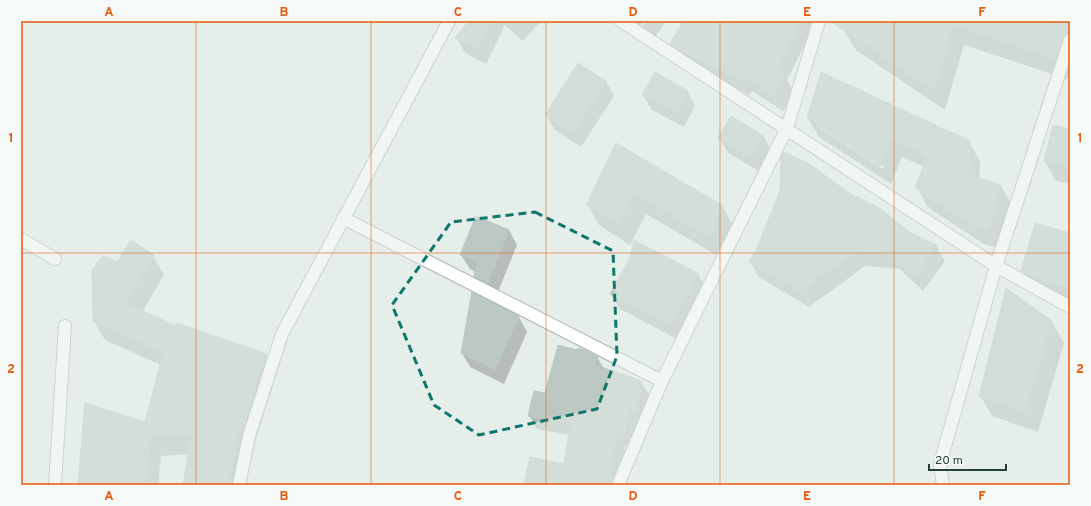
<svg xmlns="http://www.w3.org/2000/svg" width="1091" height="506" viewBox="0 0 1091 506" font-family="Overpass,sans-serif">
<rect width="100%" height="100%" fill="#e5eee9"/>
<path fill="#0003" fill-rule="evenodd" d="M470,21H541L523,41L505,25L486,64L465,53L457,38Z
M632,21H643L640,26L642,27L646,21H666L654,39Z
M684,21H822L811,47L805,44L787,80L793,91L783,111L752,91L749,95L682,60L674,46Z
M845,21H1070V70L1067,79L964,45L945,110L856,50L844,30Z
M606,81L614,96L581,147L555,130L546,115Z
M687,91L695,106L684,127L652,110L643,95Z
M808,118L969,142L980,161L979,180L1001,186L1011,204L999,248L984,244L935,212L927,206L917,187L925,167L902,157L891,184L819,137ZM820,126L885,167L883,169L820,128Z
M1070,130V184L1056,181L1045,161Z
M763,136L772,151L759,171L728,153L719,138Z
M616,144L723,207L734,228L723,259L646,214L630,245L599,225L588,205Z
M509,230L517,245L496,297L484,291L475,277L476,272L470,269L461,255Z
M910,234L936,246L945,261L923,291L900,269L865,266L809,307L759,277L750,262Z
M1070,234V286L1036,276V278L1070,288V304L1034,292L1022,271Z
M153,256L164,275L142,312L177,327L266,355L277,374L267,403L252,453L248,452L243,485H184L189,454L161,456L158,485H80L79,484L146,424L161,365L105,340L94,321L117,263Z
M698,275L707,289L679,340L620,309L611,294Z
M1007,290L1052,322L1064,343L1038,432L992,416L980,395Z
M472,294L519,317L527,332L504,384L470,367L462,353Z
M597,357L604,369L641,382L649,395L648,397L650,400L644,426L637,424L632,447L625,446L619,485H526L565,466L570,435L537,429L529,415L545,394Z"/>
<path fill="#bbc9c2" stroke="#b8c8bf" d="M469,21H492L477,50L455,38Z
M683,21H801L777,70L785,76L774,97L744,77L741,81L680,51L670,44Z
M830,21H1070V27L1068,33L1063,38L1056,60L953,26L934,91Z
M578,63L606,81L573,133L545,115Z
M655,72L688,91L676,113L642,95Z
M821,72L970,141L969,175L1001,185L988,230L973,226L924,194L915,187L928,156L892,139L880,166L807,118Z
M731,116L764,136L751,157L718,138Z
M1053,125L1070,129V167L1044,161Z
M616,143L723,206L711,239L635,194L618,225L586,205Z
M783,152L808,163L849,193L879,208L911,233L937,245L915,277L890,255L856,252L800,292L749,262L757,248L780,191L781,156Z
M476,216L509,230L488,283L474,277L477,261L460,255Z
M1035,223L1070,233V287L1028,275L1021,271Z
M131,240L154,255L126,303L176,326L177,323L267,354L256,384L242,434L238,433L229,485H183L191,435L151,437L147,485L78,484L85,403L145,422L163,353L93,321L92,270L103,256L117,262Z
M634,240L699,274L671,326L610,294L630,258Z
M1006,288L1052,321L1026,412L979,396Z
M472,292L519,316L495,370L461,353Z
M558,345L577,350L578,348L584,350L598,357L595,365L642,381L640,384L643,386L636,412L629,411L625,434L618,432L611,474H614L611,485H524L530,457L564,464L570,424L528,416L534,391L545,393Z"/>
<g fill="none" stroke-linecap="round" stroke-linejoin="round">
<g stroke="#a7b6af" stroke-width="14">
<path id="minor" d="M621,21L996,266L1070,307
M343,218L662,381
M21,239L55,259
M55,485L65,326
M239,485L249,436L282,334L449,21
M618,485L662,381L787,128L819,21
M943,485L940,464L996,266L1070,40"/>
</g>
<use href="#minor" stroke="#fff" stroke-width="12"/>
</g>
<path d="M0 0H1091V506H0ZM535,212L613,251L617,356L597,409L479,435L434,405L392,305L451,222Z" fill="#e5eee9" fill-opacity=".55" fill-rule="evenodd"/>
<path fill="none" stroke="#0f766e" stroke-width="3" stroke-dasharray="8 5" stroke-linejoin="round" d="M535,212L613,251L617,356L597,409L479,435L434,405L392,305L451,222Z"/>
<path fill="none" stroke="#e8590c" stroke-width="1" stroke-opacity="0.55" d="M196,21V485M371,21V485M546,21V485M720,21V485M894,21V485M21,253H1070"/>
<rect width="1091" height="506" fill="none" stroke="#f6faf8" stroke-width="44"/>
<path d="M929 464v6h77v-6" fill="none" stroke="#244035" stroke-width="2"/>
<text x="935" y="464" font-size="12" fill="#244035" stroke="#f6faf8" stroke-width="3" paint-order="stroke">20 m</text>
<rect x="22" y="22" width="1047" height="462" fill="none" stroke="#e8590c" stroke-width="1.5"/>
<g font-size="13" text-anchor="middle" font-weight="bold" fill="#e8590c">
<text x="109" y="16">A</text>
<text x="284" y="16">B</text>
<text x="458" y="16">C</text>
<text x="633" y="16">D</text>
<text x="807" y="16">E</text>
<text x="982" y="16">F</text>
<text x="11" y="142">1</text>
<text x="1080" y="142">1</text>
<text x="11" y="373">2</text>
<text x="1080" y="373">2</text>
<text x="109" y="500">A</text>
<text x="284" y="500">B</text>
<text x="458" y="500">C</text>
<text x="633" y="500">D</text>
<text x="807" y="500">E</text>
<text x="982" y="500">F</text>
</g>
</svg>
